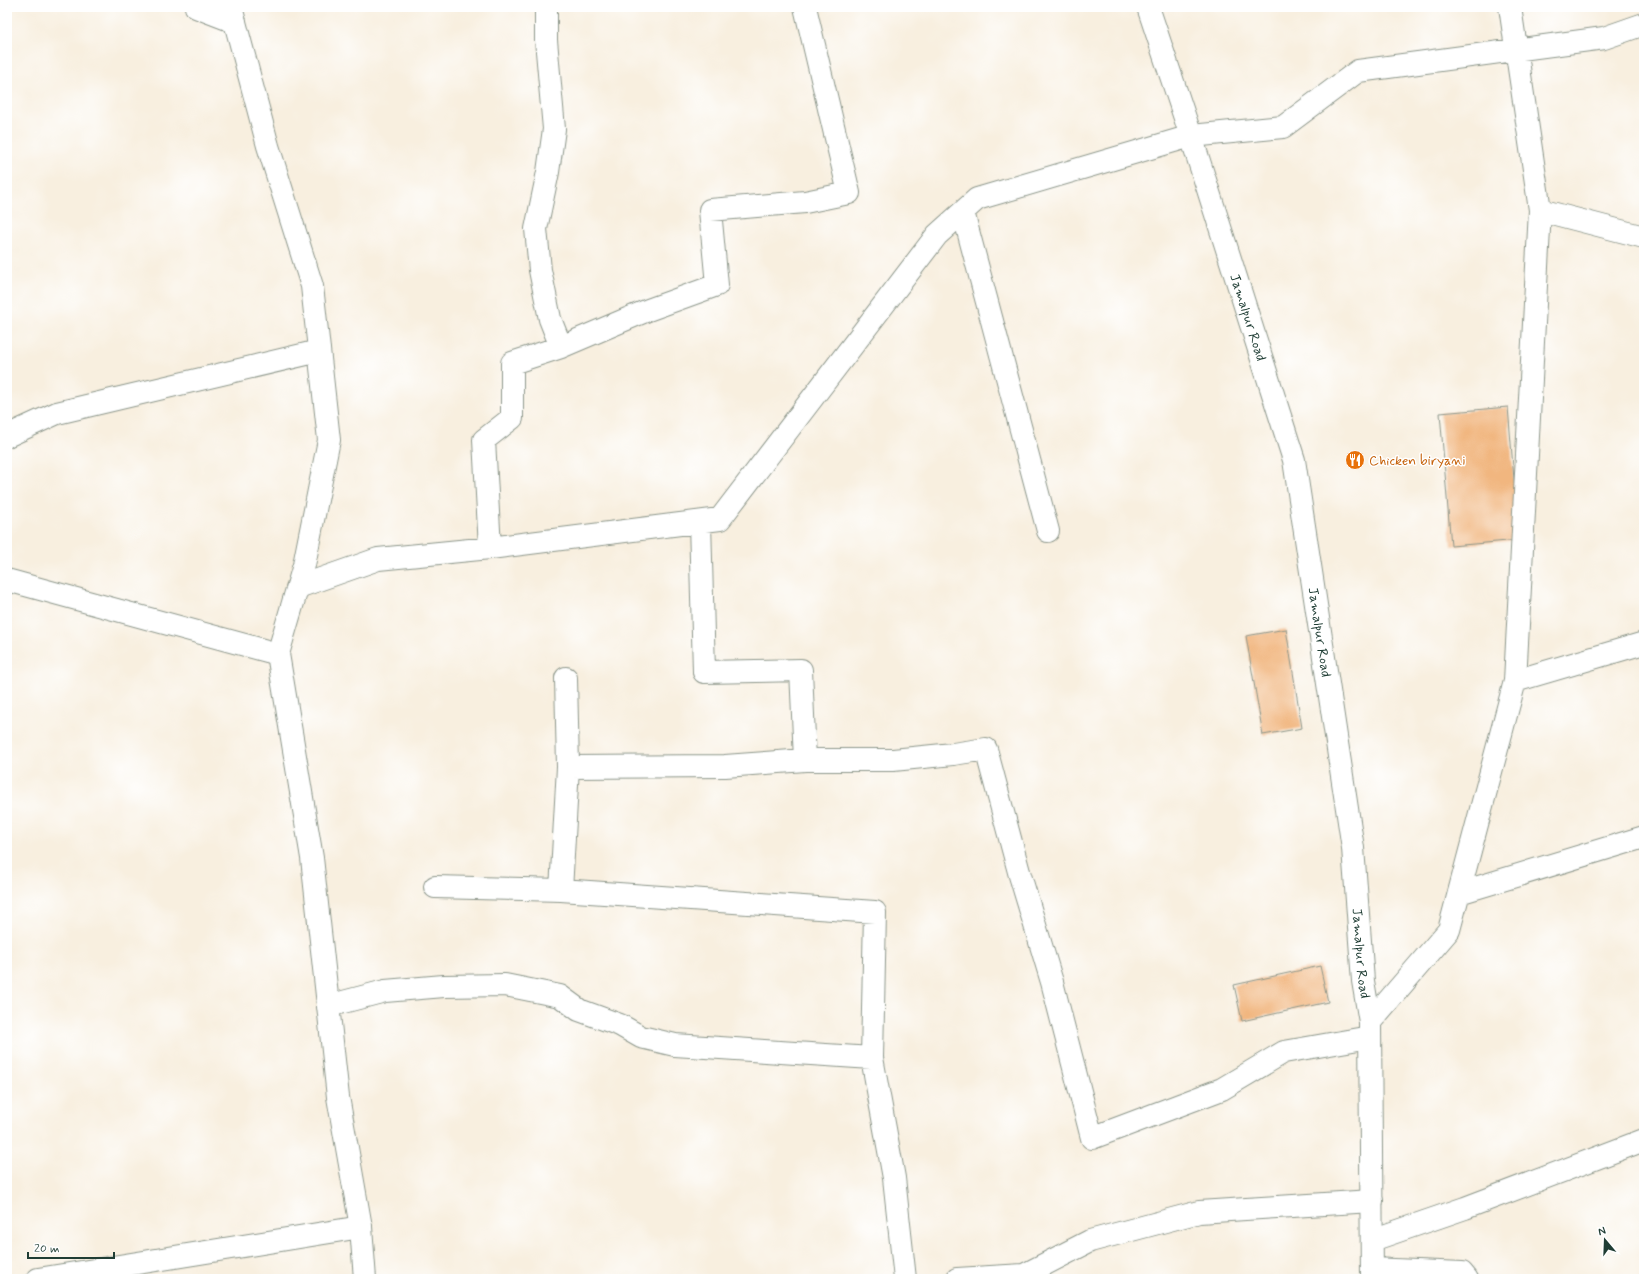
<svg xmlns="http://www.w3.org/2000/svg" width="1651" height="1286" viewBox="0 0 1651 1286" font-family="Mynerve,sans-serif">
<rect width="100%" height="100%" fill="#fff"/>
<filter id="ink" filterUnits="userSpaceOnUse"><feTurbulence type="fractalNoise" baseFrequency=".025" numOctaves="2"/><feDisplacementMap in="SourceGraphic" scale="8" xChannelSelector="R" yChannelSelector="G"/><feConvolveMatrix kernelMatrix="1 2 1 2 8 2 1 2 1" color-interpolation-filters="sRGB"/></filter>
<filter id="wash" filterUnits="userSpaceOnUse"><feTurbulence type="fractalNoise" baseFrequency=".012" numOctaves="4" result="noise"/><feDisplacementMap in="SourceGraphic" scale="16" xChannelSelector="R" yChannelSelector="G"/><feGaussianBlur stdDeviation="0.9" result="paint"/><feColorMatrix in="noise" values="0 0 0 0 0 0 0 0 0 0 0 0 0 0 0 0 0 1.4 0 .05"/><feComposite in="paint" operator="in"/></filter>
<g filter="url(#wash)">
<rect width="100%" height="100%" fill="#f8efdf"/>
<g id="blocks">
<path fill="#f1b67f" d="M1508,407L1519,540L1451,546L1440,413Z
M1286,629L1302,728L1263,735L1246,636Z
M1320,966L1328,1002L1242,1021L1234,985Z"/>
</g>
</g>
<g filter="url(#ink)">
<use href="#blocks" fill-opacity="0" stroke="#8c968a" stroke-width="1"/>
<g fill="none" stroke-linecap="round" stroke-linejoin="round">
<g stroke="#8c968a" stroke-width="24">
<path id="street" d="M196,7L235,22
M546,7V40L554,129L548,172L536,229L540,270L550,319L561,347
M1540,210L1644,237
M963,212L1048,531
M7,436L57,413L319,351
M700,522L704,672L801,670L805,760
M490,548L484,440L512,418V363L561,347L648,310L717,285L710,210L805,202L849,193L805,7
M7,580L278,654
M298,587L378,559L490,548L720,519L937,235L977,199L1191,136L1283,127L1358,71L1604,38L1644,24
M1515,681L1644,643
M568,767L725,766L805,760H893L953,754L986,749L1019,872L1052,982L1092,1138L1222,1089L1284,1052L1370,1037
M435,887L561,890L875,912L872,1058L894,1178L905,1279
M561,890L568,767L566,678
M1459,893L1644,837
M328,1006L385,991L444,986L505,985L560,996L579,1010L620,1025L641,1037L675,1045L872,1058
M1370,1022L1449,930L1515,681L1540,210L1510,7
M1372,1240L1465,1208L1644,1140
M1372,1269L1462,1273L1467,1279
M38,1279L361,1227
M957,1279L1024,1275L1090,1241L1199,1212L1372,1201"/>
</g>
<g stroke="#8c968a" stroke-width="24">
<g id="secondary">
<path d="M231,7L268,146L312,286L329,440L304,565L278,654L312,858L338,1097L361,1227L365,1279"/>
<path id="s1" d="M1148,7L1191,136L1294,460L1353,848L1363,981L1370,1022L1372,1279"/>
</g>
</g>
<use href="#street" stroke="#fff" stroke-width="22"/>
<use href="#secondary" stroke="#fff" stroke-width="22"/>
</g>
</g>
<defs>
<g id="restaurant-disc" transform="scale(1)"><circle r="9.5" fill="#e8710a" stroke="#fff"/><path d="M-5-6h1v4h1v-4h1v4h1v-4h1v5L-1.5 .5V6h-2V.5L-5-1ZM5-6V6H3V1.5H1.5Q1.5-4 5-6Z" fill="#fff"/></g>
</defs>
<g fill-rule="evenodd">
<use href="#restaurant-disc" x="1355" y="460"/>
</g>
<g text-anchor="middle" stroke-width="3" stroke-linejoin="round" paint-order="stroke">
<g font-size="14" fill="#1f3d34" stroke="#fff">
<text dy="5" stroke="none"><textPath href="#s1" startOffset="326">Jamalpur Road</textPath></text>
<text dy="5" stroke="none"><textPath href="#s1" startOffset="650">Jamalpur Road</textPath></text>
<text dy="5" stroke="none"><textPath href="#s1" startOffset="974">Jamalpur Road</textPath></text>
</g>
<g font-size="14" fill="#c56008" stroke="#fff" text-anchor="start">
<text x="1369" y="465">Chicken biryani</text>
</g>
</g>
<rect width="1651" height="1286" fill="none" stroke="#fff" stroke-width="24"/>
<g transform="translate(1605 1240) rotate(341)" stroke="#ffffff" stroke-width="3" paint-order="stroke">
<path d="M0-3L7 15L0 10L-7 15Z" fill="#1f3d34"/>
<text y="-6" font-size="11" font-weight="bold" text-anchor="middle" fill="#1f3d34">N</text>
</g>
<path d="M28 1252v6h86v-6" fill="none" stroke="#1f3d34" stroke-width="2"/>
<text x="34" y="1252" font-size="12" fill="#1f3d34" stroke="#ffffff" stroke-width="3" paint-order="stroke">20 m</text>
</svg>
